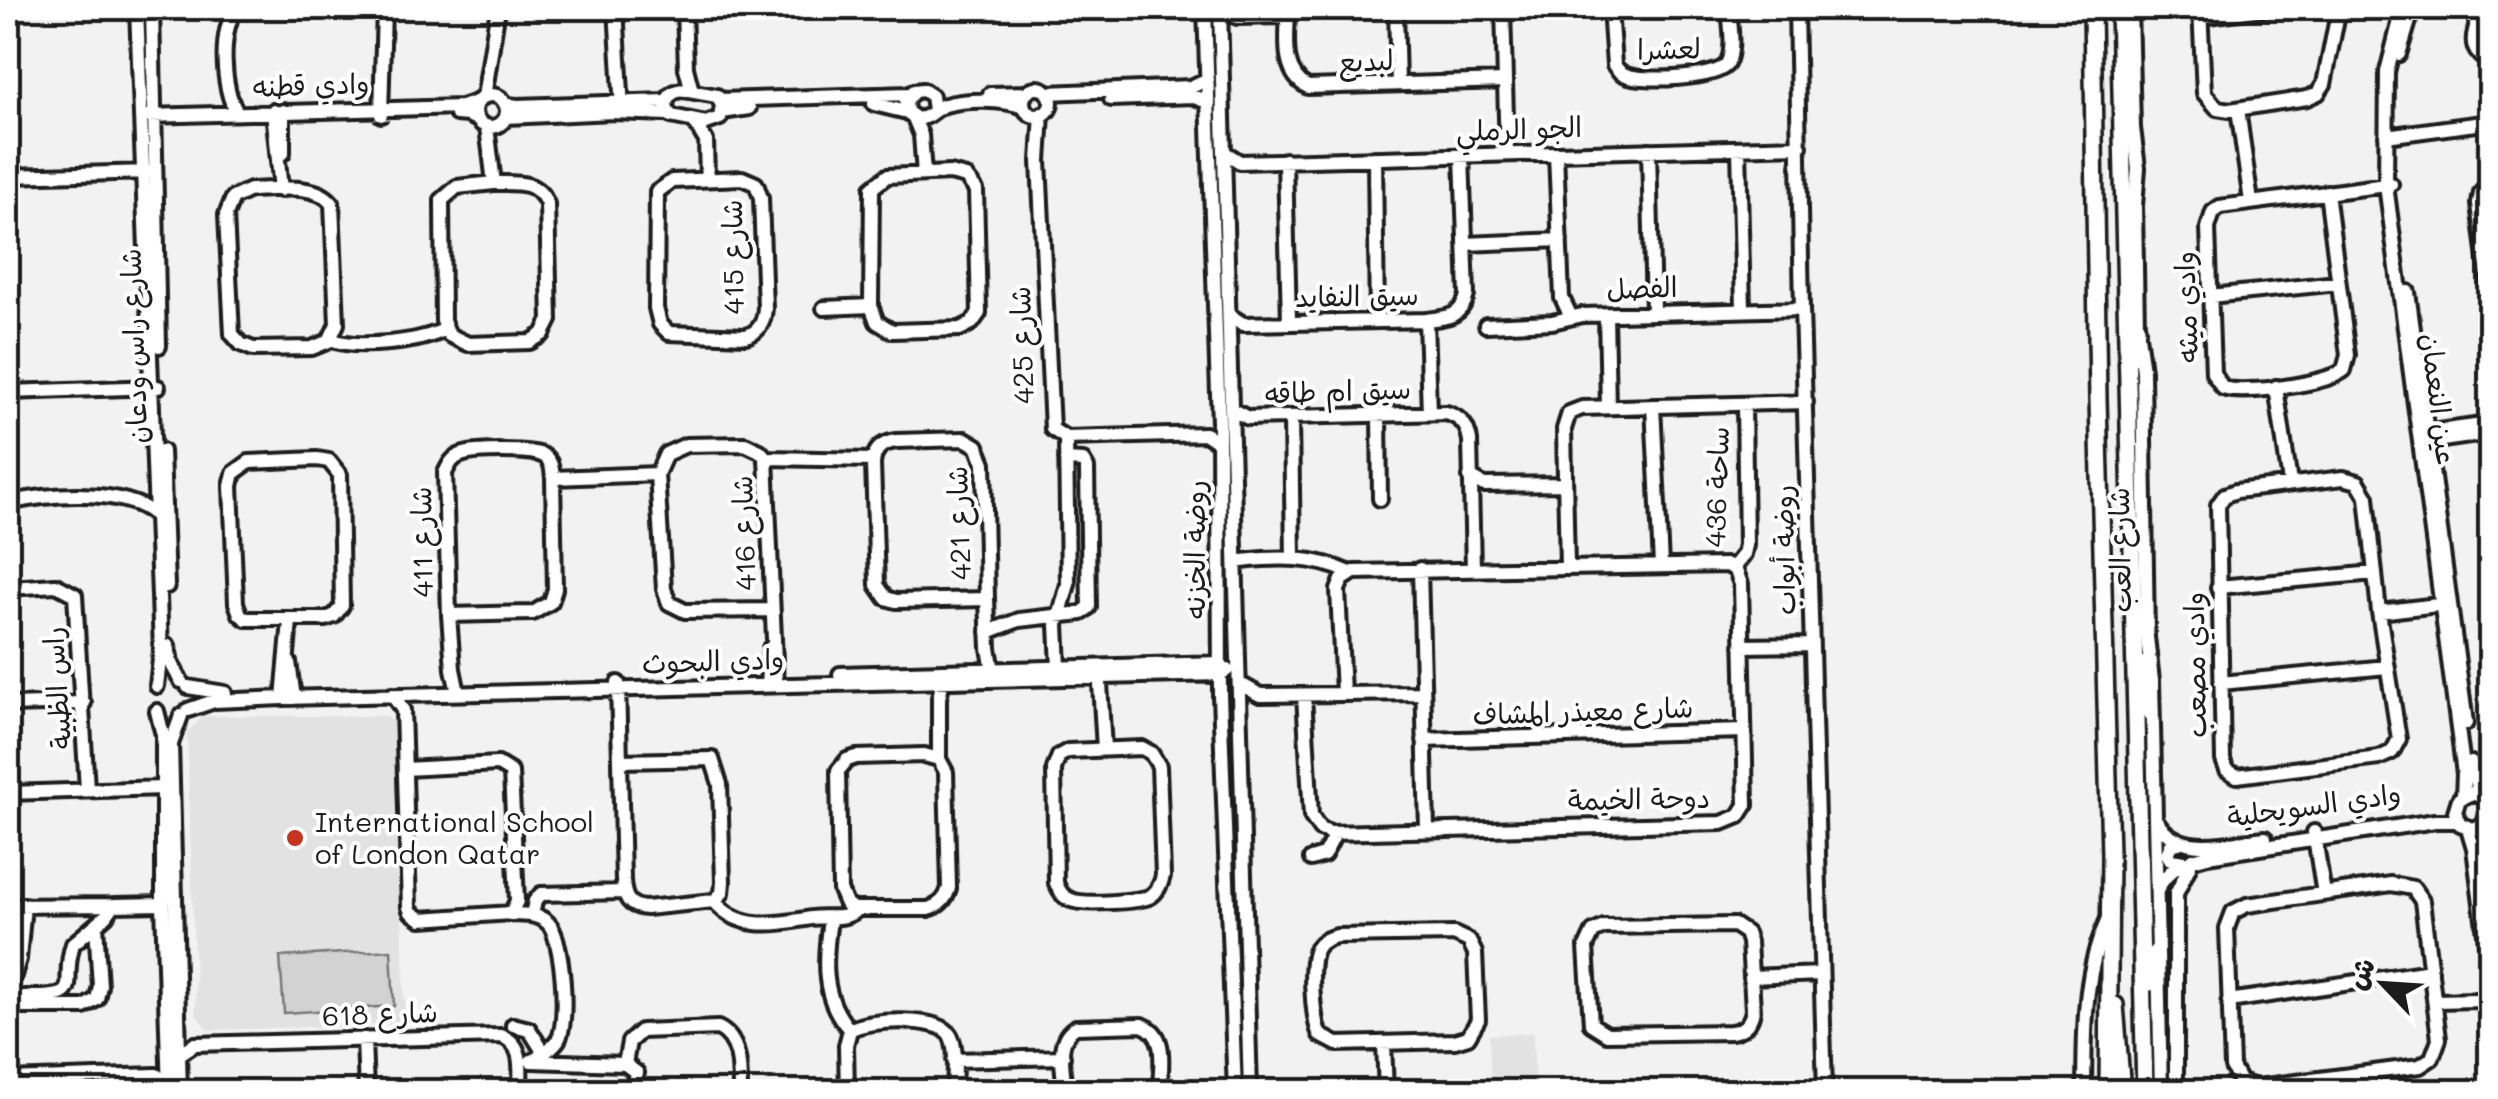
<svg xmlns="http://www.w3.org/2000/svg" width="2498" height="1099" viewBox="0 0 2498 1099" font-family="Mali,'Playpen Sans Arabic',sans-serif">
<rect width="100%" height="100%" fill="#f2f2f2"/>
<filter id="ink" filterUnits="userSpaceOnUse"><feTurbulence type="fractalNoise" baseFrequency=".01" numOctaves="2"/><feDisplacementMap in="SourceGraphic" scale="20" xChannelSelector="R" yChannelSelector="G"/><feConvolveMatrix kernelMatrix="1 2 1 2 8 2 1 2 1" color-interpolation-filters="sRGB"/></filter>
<g filter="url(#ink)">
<path fill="#e2e2e2" d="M203,716H385L397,724L405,1024L208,1030L196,1014L187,733Z
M1533,1033L1535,1091H1491L1489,1035Z"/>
<path fill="#d2d2d2" stroke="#777" stroke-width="2.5" d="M391,950L394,1006L284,1013L280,957Z"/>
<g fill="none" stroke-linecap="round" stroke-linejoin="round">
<g stroke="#1c1c1c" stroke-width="20">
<path id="minor" d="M137,8L161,650L157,686
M152,8L159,346
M616,8L622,110
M684,8L686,68L692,91
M1205,8L1219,423L1220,695L1235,1092
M1220,8L1250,1092
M1220,8L1237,17L1288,16
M1288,8C1288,35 1280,73 1308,87L1505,81
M1396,8L1398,84
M1503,8L1507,154
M1610,8L1614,65C1618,70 1619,72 1626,75C1642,82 1717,79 1727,64C1735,50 1730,23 1729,8
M1796,8L1802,309L1825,1092
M2130,8L2133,128L2138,168L2135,206L2137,328L2143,371L2147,637L2152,681L2161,1092
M2200,8L2204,93L2217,108L2230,110L2307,98L2318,93L2324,84L2339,8
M2403,8L2387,72L2386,185L2464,774L2463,796
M2483,8C2475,28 2464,50 2490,62
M2201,17L2270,8
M2399,54L2413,8
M1023 102a14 14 0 1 1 28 0a14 14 0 1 1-28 0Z
M683,90L717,96L722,105L720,118L706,123L671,116C661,105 668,91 683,90Z
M1047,93L1191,87L1208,79
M990,94L1027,93
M475 111a16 16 0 1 1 32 0a16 16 0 1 1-32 0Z
M484,97L498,8
M1111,99L1193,96L1209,103
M720,100L909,94
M505,104L517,106L666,101
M874,104L907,112
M2238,109L2251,202
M934,110L932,96L923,90L914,91L906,101L907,112L917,119C930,118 933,109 945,105C966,99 1003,99 1024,107
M273,111L281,190
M237,112C222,91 219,27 237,8
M722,112L749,108
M456,114L468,115L478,120
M1042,114L1039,161L1052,429L1066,438L1205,434L1219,442
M381,115L384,8
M148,116L462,107L479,101
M506,117L613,112L668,114
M914,118L921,135L924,174
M694,121L706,141L707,179
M487,127L494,183
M2386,136L2490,122
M1739,148L1743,309
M1649,150L1653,312
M1224,152L1240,162L1800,146
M283,153V111
M1556,153L1562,298L1571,317
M1375,158L1377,321
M1285,160L1289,322
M950,173L966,177L976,190L979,313L972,323L960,329L892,331L877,322L871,306L872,188L887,176Z
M8,176L150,172
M742,178L756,184L761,198L765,308C764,321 760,332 746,336L669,333L660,324L656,308L657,192L672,181Z
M2490,182L2481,193L2479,204L2490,291
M494,183C517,183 537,180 547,204L550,320L543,334L530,342L468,344L449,335L443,321L442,200L457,187Z
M250,190C275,190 315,182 332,203L337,324L329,341L312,348L253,349L241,344L232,334L226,215L233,198Z
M2327,192L2348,355L2344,370C2328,384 2243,395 2223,388L2213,373L2208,228L2213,212L2220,207L2386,185L2391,184
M1465,244L1560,240
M2408,292L2466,723
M2210,296L2338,283
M824,308L871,306
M1229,315L1243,324L1426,320C1446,318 1462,317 1467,295L1462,156
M1606,315L1608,407
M1426,320L1429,413
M1486,325L1552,322L1582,315L1802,309
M331,339C353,350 425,342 445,329
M2276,387L2290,483
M8,392L158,387
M1653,406L1661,565
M1231,409L1248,418L1446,413C1461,417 1468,426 1470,441L1473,569
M1379,415L1380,499
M1291,418L1293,559
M2424,433L2490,424
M965,439L977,446L984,463L987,599L896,601L886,598L877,585L873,464C874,449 882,443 896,441Z
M2422,443L2490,433
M162,451L167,586
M766,458L873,460
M317,459L329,461L340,475L342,606L334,616L325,619H246L240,614L236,603L231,486L234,473L249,462Z
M1470,477L1484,485L1565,484
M553,478L657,474
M2343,478L2358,482L2367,497L2379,612L2399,739L2392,752L2379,758L2237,776L2227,770L2223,760L2218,505L2225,495L2236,491Z
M8,503C47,494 123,487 155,515
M1242,561C1279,557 1315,556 1350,573
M1567,567L1564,429L1569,413L1582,408L1806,402
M1733,568L1744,554L1746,545L1744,404
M1420,569L1427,829
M2218,587L2375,573
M8,588L56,585L75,595L87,789
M987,599L989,648L994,676
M771,610L685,611L669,603L664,589L657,474L666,454L686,445L745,444L760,451L766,458L776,684
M2379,612L2446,604
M449,615L533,613L551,602L555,589L553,478C552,469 552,461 544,456C533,449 473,450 461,455C452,458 449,465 445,473L449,615L453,669L458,693
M988,632L1019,620L1082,613L1089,607L1087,468L1083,461L1066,460
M168,646L171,663L181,681
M1742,646L1810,645
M289,662L294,698
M1059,667L1057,625L1068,584L1066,438
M1099,667L1104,749
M840,674L1220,663
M618,683L623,880C624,897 628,907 646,908L714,901L722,893L723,882L720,784L712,759L621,761
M2221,683L2387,667
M767,684L770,648
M1244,686L1260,695L1423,693
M188,687L225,693
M392,695L403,710L409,907L411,912L421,919L511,913L517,901L511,772L498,764L405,769
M1304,695L1311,816L1320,829L1330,833L1722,823L1739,816L1746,805L1741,584L1736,571L1728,565L1354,572L1342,580L1338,590L1343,693
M283,698L290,621
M8,705L84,703
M188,710L214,701L283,698L1220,674L1227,670
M157,711L163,735V904L169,1092
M1424,740L1744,731
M1142,748L1151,753L1159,766L1163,876C1161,884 1158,891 1151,896C1141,902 1082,905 1071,900C1062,897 1059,890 1056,883L1054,769L1059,756L1068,751Z
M924,755L939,759L946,772L949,888C946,899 940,906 928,909H853L846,904L840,890L838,771L847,760L856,757Z
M939,759V698L943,680
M2471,763L2479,794
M8,793L163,788
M2490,808L2486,798L2472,793L2459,799L2455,812L2460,824L2473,829L2484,825L2490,814
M2156,820C2179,859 2228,842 2265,838
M2468,828L2474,848L2490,974
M2314,832L2324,894
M2179,843L2171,845L2167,854L2171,860L2184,862
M1311,859L1324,855L1335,834
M2391,884L2413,888L2422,901L2439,1039L2432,1058L2420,1066L2257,1087L2240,1082L2232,1067L2227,928L2233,912L2247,905Z
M2157,891C2167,868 2184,862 2207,856L2435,821H2458
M714,901C740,932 776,924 811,918C830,915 841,922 857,910
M8,906L114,905
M510,914C523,915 538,913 548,923C563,937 569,1023 558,1040C552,1049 541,1055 533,1061
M532,915L535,901L541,894L624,892
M830,920C824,959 821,999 850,1030
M1734,925L1746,933L1749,942L1753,1010C1751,1023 1744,1030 1731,1032L1607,1034L1591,1024L1586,947L1593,932L1604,927Z
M1454,934L1469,941L1475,953L1478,1020L1468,1037L1455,1041L1337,1044L1320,1035C1313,1021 1308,961 1317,948C1322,940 1329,938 1337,936Z
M1751,977L1821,974
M8,995L19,959L24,905
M24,997C89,998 59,986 73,944L106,916L114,905L163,904
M2229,1001L2431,971
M2436,1001L2475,1000L2490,1004
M8,1007H84L97,999L100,986L96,925
M513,1025L529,1029L544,1053
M364,1039L366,1092
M1384,1043L1386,1092
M180,1054L195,1044L501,1036C525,1044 520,1070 520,1092
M954,1060L1063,1057
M531,1061L625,1064L637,1073L629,1092
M625,1064L629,1042L641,1031L718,1028C741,1039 740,1069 740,1092
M8,1080L156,1075L169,1084
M180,1092L171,744L181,716
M847,1092L846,1045L850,1030C866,1019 940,1016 950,1035C958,1049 954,1075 954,1092
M1065,1092C1064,1070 1054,1039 1076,1027L1142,1025C1169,1034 1160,1068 1160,1092
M2084,1092C2085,1033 2082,974 2108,919
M2176,1092V894L2193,859"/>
</g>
<g stroke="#1c1c1c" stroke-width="22">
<path id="major" d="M2092,8L2098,399L2110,854L2108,1092
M2119,8L2145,1092
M2133,356L2137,328
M2140,664L2151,713
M2150,983L2156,952
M2115,1005L2122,1092"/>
</g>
<use href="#minor" stroke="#fff" stroke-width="12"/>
<use href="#major" stroke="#fff" stroke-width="15"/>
</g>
</g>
<circle fill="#c8321e" stroke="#fff" stroke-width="4" cx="295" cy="838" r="10"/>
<g text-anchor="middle" stroke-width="8" stroke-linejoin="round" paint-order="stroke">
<g font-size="28" fill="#1c1c1c" stroke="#fff">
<text transform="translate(1669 49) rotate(-1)" y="10">لعشرا</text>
<text transform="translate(1366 61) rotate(-2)" y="10">لبديع</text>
<text transform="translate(311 85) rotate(-2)" y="10">وادي قطنه</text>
<text transform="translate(1519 129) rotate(-2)" y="10">الجو الرملي</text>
<text transform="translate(733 257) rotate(-91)" y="10">شارع 415</text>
<text transform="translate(1642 288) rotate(-2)" y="10">الفصل</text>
<text transform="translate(1357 296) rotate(-1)" y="10">سيق النفايد</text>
<text transform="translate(2186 307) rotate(-92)" y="10">وادي ميثه</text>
<text transform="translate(1022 345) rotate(-92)" y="10">شارع 425</text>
<text transform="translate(134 346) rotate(-92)" y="10">شارع راس ودعان</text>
<text transform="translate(1338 391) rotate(-2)" y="10">سيق ام طاقه</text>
<text transform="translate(2439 399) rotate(83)" y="10">عين النعمان</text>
<text transform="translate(1717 487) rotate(-88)" y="10">ساحة 436</text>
<text transform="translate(959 523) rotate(-92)" y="10">شارع 421</text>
<text transform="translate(744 533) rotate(-92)" y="10">شارع 416</text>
<text transform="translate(422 542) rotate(-91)" y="10">شارع 411</text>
<text transform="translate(1195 550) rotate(-90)" y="10">روضة الخزنه</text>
<text transform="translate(1784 550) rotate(-91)" y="10">روضة أبواب</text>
<text transform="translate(2120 550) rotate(-91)" y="10">شارع العب</text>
<text transform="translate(713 661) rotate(-2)" y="10">وادي البحوث</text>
<text transform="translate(2195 665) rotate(-91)" y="10">وادي مصعب</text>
<text transform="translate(57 688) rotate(-94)" y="10">راس الظبية</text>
<text transform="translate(1583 711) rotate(-2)" y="10">شارع معيذر المشاف</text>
<text transform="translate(1639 799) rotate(-1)" y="10">دوحة الخيمة</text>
<text transform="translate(2314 805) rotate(-8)" y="10">وادي السويحلية</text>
<text transform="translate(380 1014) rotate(-2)" y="10">شارع 618</text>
</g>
<g font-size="28" fill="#1c1c1c" stroke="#fff" text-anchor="start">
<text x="315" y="832">International School<tspan x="315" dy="32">of London Qatar</tspan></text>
</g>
</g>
<rect width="2498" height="1099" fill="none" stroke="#fff" stroke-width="40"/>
<rect x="20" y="20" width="2458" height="1059" fill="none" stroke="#1c1c1c" stroke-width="4" filter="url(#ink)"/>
<g transform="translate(2383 984) rotate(295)" stroke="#ffffff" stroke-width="8" paint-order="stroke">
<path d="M0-8L18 38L0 25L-18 38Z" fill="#1c1c1c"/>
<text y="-15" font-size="28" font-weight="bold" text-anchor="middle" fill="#1c1c1c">ش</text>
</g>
</svg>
